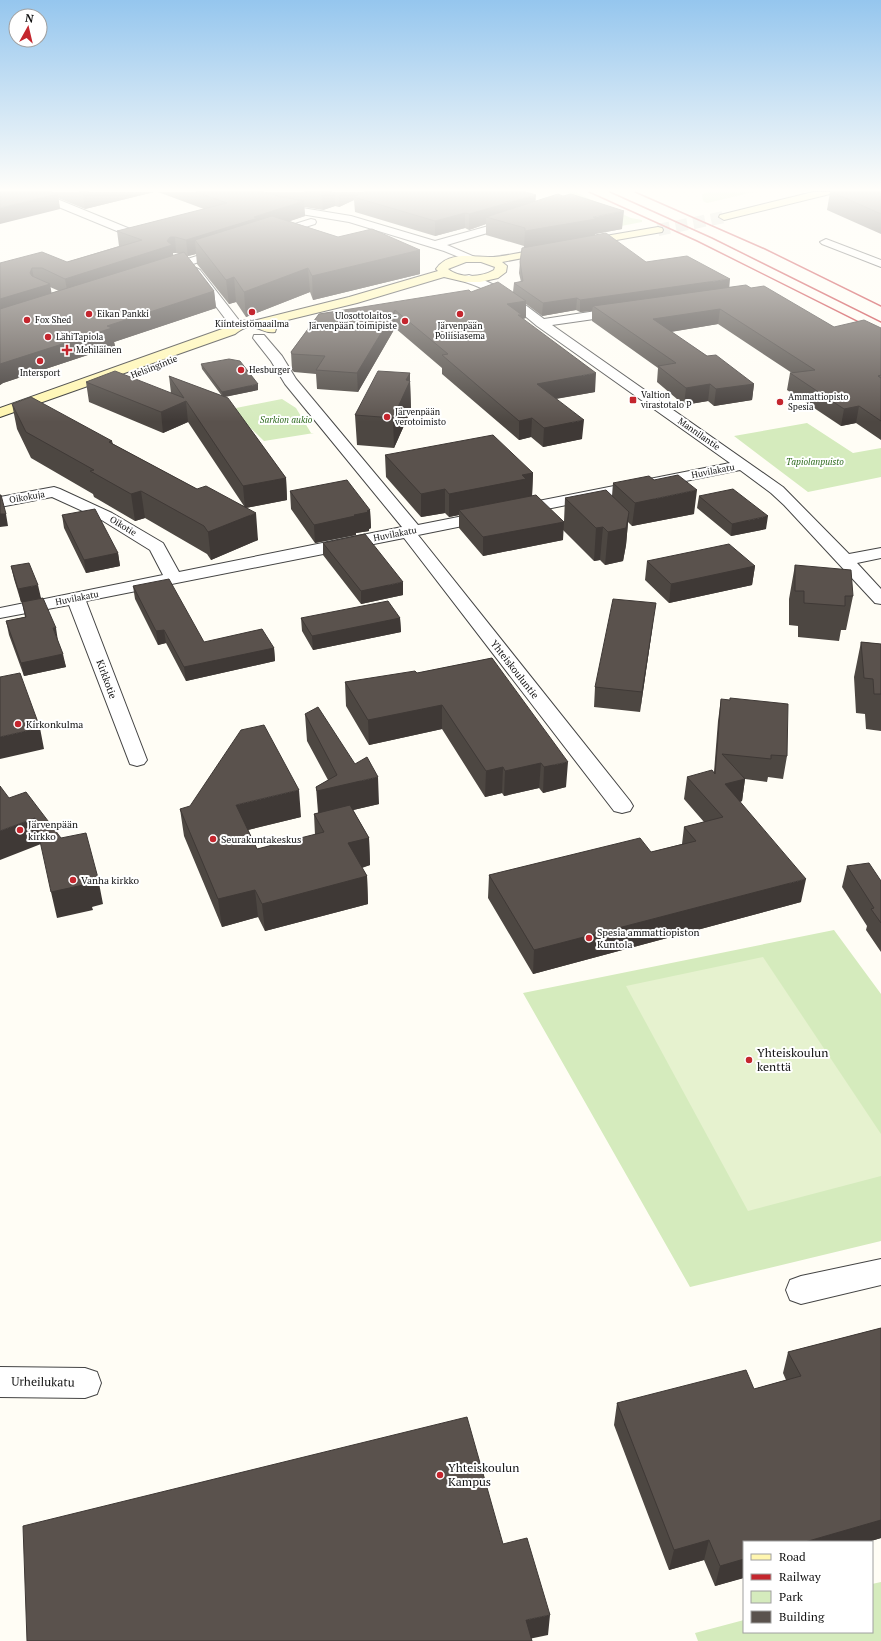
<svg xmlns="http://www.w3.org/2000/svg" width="881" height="1641" viewBox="0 0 881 1641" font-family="'PT Serif',serif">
<rect width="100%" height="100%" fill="#fffdf5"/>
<path fill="#d5ebbd" d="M565,192H575L631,218L642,220V222L616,227L588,203Z
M706,192H754L707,203L703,201L702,195Z
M282,399L296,408L311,433H314L264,441L231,409Z
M807,423L853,453L881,448V477L808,492L734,436Z
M834,930L881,994V1241L690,1287L523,993Z
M881,1582V1641H698L695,1633L744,1620V1632H872V1584Z"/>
<path fill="#e6f2cf" d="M763,957L881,1134V1176L748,1211L626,986Z"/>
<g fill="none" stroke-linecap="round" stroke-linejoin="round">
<path stroke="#dbdad3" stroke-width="12" stroke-dasharray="12 6" stroke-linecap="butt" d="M658,230L724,217"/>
<g stroke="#444" stroke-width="2">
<path id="pedestrian" d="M26,192H40L140,233L143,237L135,241H127L125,239L129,236L27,194Z
M311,219L315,220L316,222L315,224L273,237L267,234L269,232Z
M225,247L229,248L231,250L229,252L163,274L157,270L159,268Z
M196,268L200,270L238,319L240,322L238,325H230L190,272Z"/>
</g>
<g stroke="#444" stroke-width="2">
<path id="minor" d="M225,192H241L284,205L351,216L435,241L514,219L519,222L518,224L447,245L475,257L477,259L475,261L471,262L444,251L349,222L283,211L226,194Z
M826,239L881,260V267L822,244L820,242Z
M469,275C498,283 520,301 544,319L622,307L626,308L628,311L622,315L552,325L783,487L849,554L881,548V558L857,563L881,589V604L875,603L784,505L771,493L740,470L418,535L630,801L633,806L630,811L622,813L614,811L404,538L86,601L147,760L144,764L137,766L130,764L69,605L0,618V608L163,575L150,550L100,519L52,497L0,507V497L54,487L60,489L112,513L163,543L179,572L402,527L285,384L271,361L253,338L254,335H264L282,356L296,379L418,525L730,463L537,326C515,307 492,290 465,282L463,279L465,276Z
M881,1259V1285L801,1304L790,1300L786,1290L790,1280L801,1276Z
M0,1367L85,1368L97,1372L101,1383L97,1394L85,1398L0,1397Z"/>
</g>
<g stroke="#333" stroke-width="2">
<path id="secondary" d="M813,192H831L830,194L724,220L719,217L720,215Z
M658,227L662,228L663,230L662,232L582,246L576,243L582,240Z
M551,247L557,250L555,252L502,262L507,266L506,272L498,278L480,282H465L444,277L357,303L271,324L276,329L275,332C260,335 255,318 235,334L0,417V408L225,328L239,321L257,320L349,297L438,271L436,269C448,251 472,257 490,257C505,257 535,249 551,247ZM466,262H481L495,267L494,270C482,277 460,279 448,269Z"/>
</g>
<use href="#pedestrian" fill="#fff" fill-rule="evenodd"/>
<use href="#minor" fill="#fff" fill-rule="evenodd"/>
<use href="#secondary" fill="#fff6b0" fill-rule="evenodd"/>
<path stroke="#c4262e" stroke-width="1.5" d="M589,192L697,241L881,333
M610,192L712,238L881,322
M635,192L765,249L881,306"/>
</g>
<path fill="#4d4742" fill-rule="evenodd" d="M0,192H154L85,209L58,198L60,209Z
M158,192H526L536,202L622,229L595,234V235L646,262L729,287L751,288L834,327L881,328V440L856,423L841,426L787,390L790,373H792L718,324L671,332L707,356L754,384L752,400L714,406L708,401L684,405L657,382L658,368L592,321V311L580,312L576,310L542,316L526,304V318L523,319L595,392L556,399L582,439L543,447L531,437L519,440L442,374V368L395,328L358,392L317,389L316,374L294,372L292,370L291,352L319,314L471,292H513L514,283L521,282L519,273L520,262L524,246L486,235V224L469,230L465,228L435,236L355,212L354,200L339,207L335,206L323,210L304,207L305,216L289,221L338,237L420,250V274L313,300L310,292L246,317L236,302L229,304L197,264L196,254L188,256H186L214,291L216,308L114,342L115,346L3,383L0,385V263L67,262L119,246L117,231L204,209ZM173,253H176L180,254L173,256ZM50,287L59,291L51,293Z
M830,192H881V234L827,210Z
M201,364L258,390L225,397L286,478L287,500L246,508L258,540L211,560L207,554L145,518L135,521L94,497L93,494L31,458L17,429L12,404L112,441L113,444L197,489L244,506L188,422L163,433L89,402L86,382L171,393L169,376L222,396L202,369Z
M410,373V381L411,410L394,448L357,445L355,415Z
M385,455L533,473L532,496L564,522L565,498L612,496L613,483L694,514L632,526L628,522L626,545L623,561L605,565L600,560L594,561L563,530V540L483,556L459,528V515L449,517L445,513L421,517L386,477Z
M290,491L370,510L371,528L369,529V531L356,533V535L315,543L291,509Z
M699,496L766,529L731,536L697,508Z
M62,515L118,553L120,566L86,573L64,528Z
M323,543L403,595L361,604L323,555Z
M647,561L755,566L752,585L669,603L645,580Z
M795,565L853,596L846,630H841L839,641L798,637V626L789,625V599Z
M11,566L41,598L58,641L66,667L24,676L9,635L6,621L25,617L22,602H21L14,579Z
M133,586L204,642L274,648L275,661L186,681L166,643L158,645L135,599Z
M301,618H400L401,632L313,650L302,631Z
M653,623L640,712L594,707L595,687Z
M861,642L881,644V731L866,729L865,714L856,713L854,677Z
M492,658L566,787L543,793L539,788L504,796L502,793L485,797L442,729L369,745L346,706L345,682L417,673Z
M721,699L787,756L783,779L768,777L767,782L745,779L742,801L740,802L801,902L533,974L488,898L489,875L651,852L682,844L684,827L704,822L684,799L687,777L714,772L718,721Z
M305,714L379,804L353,810L369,838L370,865L362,868L367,876L368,904L265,931L258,917L222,927L184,836L180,809L301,817L248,830L257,849L315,835L314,814L318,813L316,787L328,780L307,741Z
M847,866L881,881V952L866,930L867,926L842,887Z
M881,1328V1538L715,1586L704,1560L669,1570L614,1425L617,1403L754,1389L786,1380L783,1373L788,1352Z"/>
<path fill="#3f3936" d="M89,192H154L85,209L83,194Z
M332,192H335V206L323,210L322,195Z
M339,192H372L354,197V200L339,207Z
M58,194L60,209L0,224V208Z
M536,195L535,210L486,217V224L469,230V214Z
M304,201L305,216L259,232L195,240L196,254L188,256L186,240Z
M624,211L622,229L595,234V237L524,249L525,231Z
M465,213V228L435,236V221Z
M170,237H175L176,253H173L174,261L68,295L65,279L167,241Z
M420,250V274L313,300L312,276Z
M32,268L35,285L50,284L53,301L0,317V299L30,273Z
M308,268L310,292L246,317L244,292Z
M234,277L236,302L229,304L226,280Z
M730,279L729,291L593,306L592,311L580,312V300Z
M214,291L216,308L114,342L115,346L3,383L0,385V364L107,326Z
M577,298L576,310L542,316L543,303Z
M526,301V318L521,319L507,304Z
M720,309L718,324L651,335L653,319Z
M395,310V328L358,392L357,373Z
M410,373V382V381L411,410L394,448L393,418L406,380Z
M596,373L595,392L536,402L537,384Z
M258,384V390L223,397L222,392Z
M710,384L708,401L684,405L686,388Z
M754,384L752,400L714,406L716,389Z
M186,401L188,422L163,433L161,412Z
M859,406L856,423L841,426L844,409Z
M532,418L531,437L519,440V421Z
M584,420L582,439L543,447L544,428Z
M533,473L532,496L459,510V515L449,517V494L522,475Z
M286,478L287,500L245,508L243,486Z
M445,489V513L421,517V494Z
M697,490L694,514L632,526L635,503Z
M141,491L145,518L135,521L131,494Z
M370,510L371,528L369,529V531L356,533V535L315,543L314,525L354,515Z
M629,512L626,545L623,561L605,565L608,532Z
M256,513L258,540L211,560L208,532Z
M0,514H6L8,526L0,527Z
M768,516L766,529L731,536L732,524Z
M564,522L563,540L483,556V537Z
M603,527L600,560L594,561L596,528Z
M118,553L120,566L86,573L84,560Z
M755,566L752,585L669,603L671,584Z
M403,582V595L361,604V591Z
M38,585L41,598L21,602L18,589Z
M656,603L653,623L640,712L642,692Z
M400,618L401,632L313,650L312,636Z
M53,628H56L58,641Z
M164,630L166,643L158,645L156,631Z
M274,648L275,661L186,681L184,667Z
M63,654L66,667L24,676L21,663Z
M442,705V729L369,745L368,720Z
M40,728L44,749L0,759V737Z
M568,762L566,787L543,793L544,767Z
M541,763L539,788L504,796L505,771Z
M503,767L502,793L485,797L486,771Z
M378,777L379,804L319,818L317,791Z
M745,779L742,801L721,807L725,784Z
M299,790L301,817L239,832L236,805Z
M35,818L41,844L0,860V831Z
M369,838L370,865L350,871L348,843Z
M367,876L368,904L265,931L262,904Z
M98,878L103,904L92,907L93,910L57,918L51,892L87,880Z
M806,879L801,902L533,974L534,950Z
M255,890L258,917L222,927L218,899Z
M881,1520V1538L868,1542H805Z
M709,1540L704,1560L669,1570L674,1550Z
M744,1559V1578L715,1586L720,1566Z
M550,1615L548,1635L524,1640L526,1620Z"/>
<path fill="#5a524d" stroke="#3f3936" d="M0,192H52L58,194L0,208Z
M79,192H89L83,194Z
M196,192H264L282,197L304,201L254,217L258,218L186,240L175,237H170L167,241L172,245L65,279L42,268H32L30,273L32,276L50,284L0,299V263L42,252L67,262L142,240L117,231L227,203Z
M304,192H332L322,195Z
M364,192H526L536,195L469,214L465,213L435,221L354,197Z
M832,192H881V214Z
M558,194L563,196L571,194L624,211L593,217L596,219L525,231V228L486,217Z
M272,216L338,237L372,229L420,250L312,276L308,268L244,292L234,277L226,280L195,240Z
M606,233L646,262L687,256L730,279L580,300L577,298L543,303L514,283L523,281L520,262L522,248Z
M184,252L214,291L107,326L112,328L0,364V309Z
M498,282L526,301L507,304L522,315H518L596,373L537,384L584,420L544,428L532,418L519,421L442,355L448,354L395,310L357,373L316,370L325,356L292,354L291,352L319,314L469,290L471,292Z
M746,285L751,288L764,286L834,327L864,320L881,328V375L878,376L881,378V421L859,406L844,409L790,373L815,370L720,309L653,319L707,356L716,355L754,384L716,389L710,384L686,388L658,366L676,363L593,306Z
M229,359L240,361L258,384L222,392L201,364Z
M115,371L184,398L169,376L228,398L286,478L243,486L186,401L161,412L86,382Z
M378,371L410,373L406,380L410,381L393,418L355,415Z
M31,397L112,441L109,442L197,489L206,486L256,513L208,532L204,526L141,491L131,494L90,471L94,470L26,432L12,404Z
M493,435L533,473L522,475L526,479L449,494L445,489L421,494L385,455Z
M678,475L697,490L635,503L613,483L649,476L654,480Z
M347,480L370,510L367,511L369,512L354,515L355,516L314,525L290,491Z
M733,489L768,516L732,524L699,496Z
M606,490L629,512L626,528L608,532L603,527L596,528L565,498Z
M0,495H1L6,514H0Z
M536,495L564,522L483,537L459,510Z
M95,509L118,553L84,560L62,515Z
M365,534L403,582L361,591L323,543Z
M729,544L755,566L671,584L647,561Z
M29,563L38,585L18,589L11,566Z
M795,565L851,570L853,596H845V606L804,603V591H795Z
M169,579L204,642L262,629L274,648L184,667L164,630L156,631L133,586Z
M43,598L56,628H53L63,654L21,663L6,621L26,617L22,602Z
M613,599L656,603L642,692L595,687Z
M388,601L400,618L312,636L301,618Z
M861,642L881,644V694H874L873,679L864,678Z
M492,658L568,762L544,767L541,763L505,771L503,767L486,771L442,705L368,720L345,682L415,671L417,673Z
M20,673L40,728L0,737V677Z
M730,698L788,704L787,756L771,755V759L722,754L745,779L725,784L806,879L534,950L489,875L640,838L651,852L696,841L684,827L723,817L687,777L712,770L715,774L721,699L730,700Z
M318,707L355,764L367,757L378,777L317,791L316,787L337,775L305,714Z
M264,725L299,790L236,805L257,849L324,832L314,814L350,805L369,838L348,843L367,876L262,904L255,890L218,899L180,809L190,806L241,730Z
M0,786L9,798L26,792L61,838L86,833L98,878L87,880L88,884L51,892L35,818L0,831Z
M869,863L881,881V923L871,909L874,908L847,866Z
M881,1328V1520L805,1542H744V1559L720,1566L709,1540L674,1550L617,1403L746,1370L754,1389L801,1376L788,1352Z
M467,1417L503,1544L527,1538L550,1615L526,1620L532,1641H27L23,1526Z"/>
<linearGradient id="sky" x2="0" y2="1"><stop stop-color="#95c6ee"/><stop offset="0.45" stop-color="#fffefa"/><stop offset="1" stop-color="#fffefa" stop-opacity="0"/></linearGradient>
<rect width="881" height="422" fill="url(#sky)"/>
<g fill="#c4262e" stroke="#fff" stroke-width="1.5">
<circle cx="252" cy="312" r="4"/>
<circle cx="89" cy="314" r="4"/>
<circle cx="460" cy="314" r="4"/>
<circle cx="27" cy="320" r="4"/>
<circle cx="405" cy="321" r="4"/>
<circle cx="48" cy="337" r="4"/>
<path d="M65 344h4v4h4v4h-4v4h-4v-4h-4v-4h4z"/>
<circle cx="40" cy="361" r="4"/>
<circle cx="241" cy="370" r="4"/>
<rect x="629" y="396" width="8" height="8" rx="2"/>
<circle cx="780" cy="402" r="4"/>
<circle cx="387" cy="417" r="4"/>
<circle cx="18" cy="724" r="4"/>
<circle cx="20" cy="830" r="4"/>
<circle cx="213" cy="839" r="4"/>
<circle cx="73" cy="880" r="4"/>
<circle cx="589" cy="938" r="4"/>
<circle cx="749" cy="1060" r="4"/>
<circle cx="440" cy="1475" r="4"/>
</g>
<g text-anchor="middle" stroke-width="4" stroke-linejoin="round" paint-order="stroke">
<g font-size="9" fill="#111" stroke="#fff" text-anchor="start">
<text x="97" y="317">Eikan Pankki</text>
<text x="397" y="319" text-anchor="end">Ulosottolaitos -<tspan x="397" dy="10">Järvenpään toimipiste</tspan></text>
<text x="35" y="323">Fox Shed</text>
<text x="252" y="327" text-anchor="middle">Kiinteistömaailma</text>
<text x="460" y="329" text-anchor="middle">Järvenpään<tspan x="460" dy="10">Poliisiasema</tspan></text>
<text x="56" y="340">LähiTapiola</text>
<text x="76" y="353">Mehiläinen</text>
<text x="249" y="373">Hesburger</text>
<text x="40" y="376" text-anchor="middle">Intersport</text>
<text x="641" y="398">Valtion<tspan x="641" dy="10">virastotalo P</tspan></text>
<text x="788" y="400">Ammattiopisto<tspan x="788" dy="10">Spesia</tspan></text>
<text x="395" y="415">Järvenpään<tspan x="395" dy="10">verotoimisto</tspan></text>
</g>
<g font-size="9" fill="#111" stroke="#fff">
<text transform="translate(154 367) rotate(-21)" y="3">Helsingintie</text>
<text transform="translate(699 434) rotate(35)" y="3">Mannilantie</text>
<text transform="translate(713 471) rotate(-11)" y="3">Huvilakatu</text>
<text transform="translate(27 497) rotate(-10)" y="3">Oikokuja</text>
<text transform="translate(123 526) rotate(31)" y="3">Oikotie</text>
<text transform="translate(395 534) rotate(-11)" y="3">Huvilakatu</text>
<text transform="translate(77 598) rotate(-11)" y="3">Huvilakatu</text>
</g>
<g font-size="9" font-style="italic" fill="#2f6b1f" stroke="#fff">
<text x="286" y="423">Sarkion aukio</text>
<text x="815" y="465">Tapiolanpuisto</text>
</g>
<g font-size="10" fill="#111" stroke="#fff">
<text transform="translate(515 669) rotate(52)" y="4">Yhteiskouluntie</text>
<text transform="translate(107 679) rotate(70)" y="4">Kirkkotie</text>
</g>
<g font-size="10" fill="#111" stroke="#fff" text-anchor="start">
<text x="26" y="728">Kirkonkulma</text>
<text x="28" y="828">Järvenpään<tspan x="28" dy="12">kirkko</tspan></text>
<text x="221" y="843">Seurakuntakeskus</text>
<text x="81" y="884">Vanha kirkko</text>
<text x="597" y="936">Spesia ammattiopiston<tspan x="597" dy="12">Kuntola</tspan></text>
</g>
<g font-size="12" fill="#111" stroke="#fff" text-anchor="start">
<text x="757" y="1057">Yhteiskoulun<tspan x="757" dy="14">kenttä</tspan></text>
<text x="448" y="1472">Yhteiskoulun<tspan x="448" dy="14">Kampus</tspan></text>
</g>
<g font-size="12" fill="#111" stroke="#fff">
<text transform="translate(43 1382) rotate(1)" y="4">Urheilukatu</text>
</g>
</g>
<rect x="743" y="1541" width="130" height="92" fill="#ffffff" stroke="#a0a0a0"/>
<rect x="751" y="1554" width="20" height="6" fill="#fff6b0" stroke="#a0a0a0"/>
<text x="779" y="1561" font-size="12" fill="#111111">Road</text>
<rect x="751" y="1574" width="20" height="6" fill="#c4262e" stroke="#a0a0a0"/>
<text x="779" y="1581" font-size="12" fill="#111111">Railway</text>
<rect x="751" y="1591" width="20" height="12" fill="#d5ebbd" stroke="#a0a0a0"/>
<text x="779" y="1601" font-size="12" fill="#111111">Park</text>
<rect x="751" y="1611" width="20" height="12" fill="#5a524d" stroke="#a0a0a0"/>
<text x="779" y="1621" font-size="12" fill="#111111">Building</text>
<g transform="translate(28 28) rotate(8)"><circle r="19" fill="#ffffff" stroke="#a0a0a0"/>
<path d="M0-3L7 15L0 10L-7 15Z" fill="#c4262e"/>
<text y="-6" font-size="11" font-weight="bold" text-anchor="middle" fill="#111111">N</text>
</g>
</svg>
